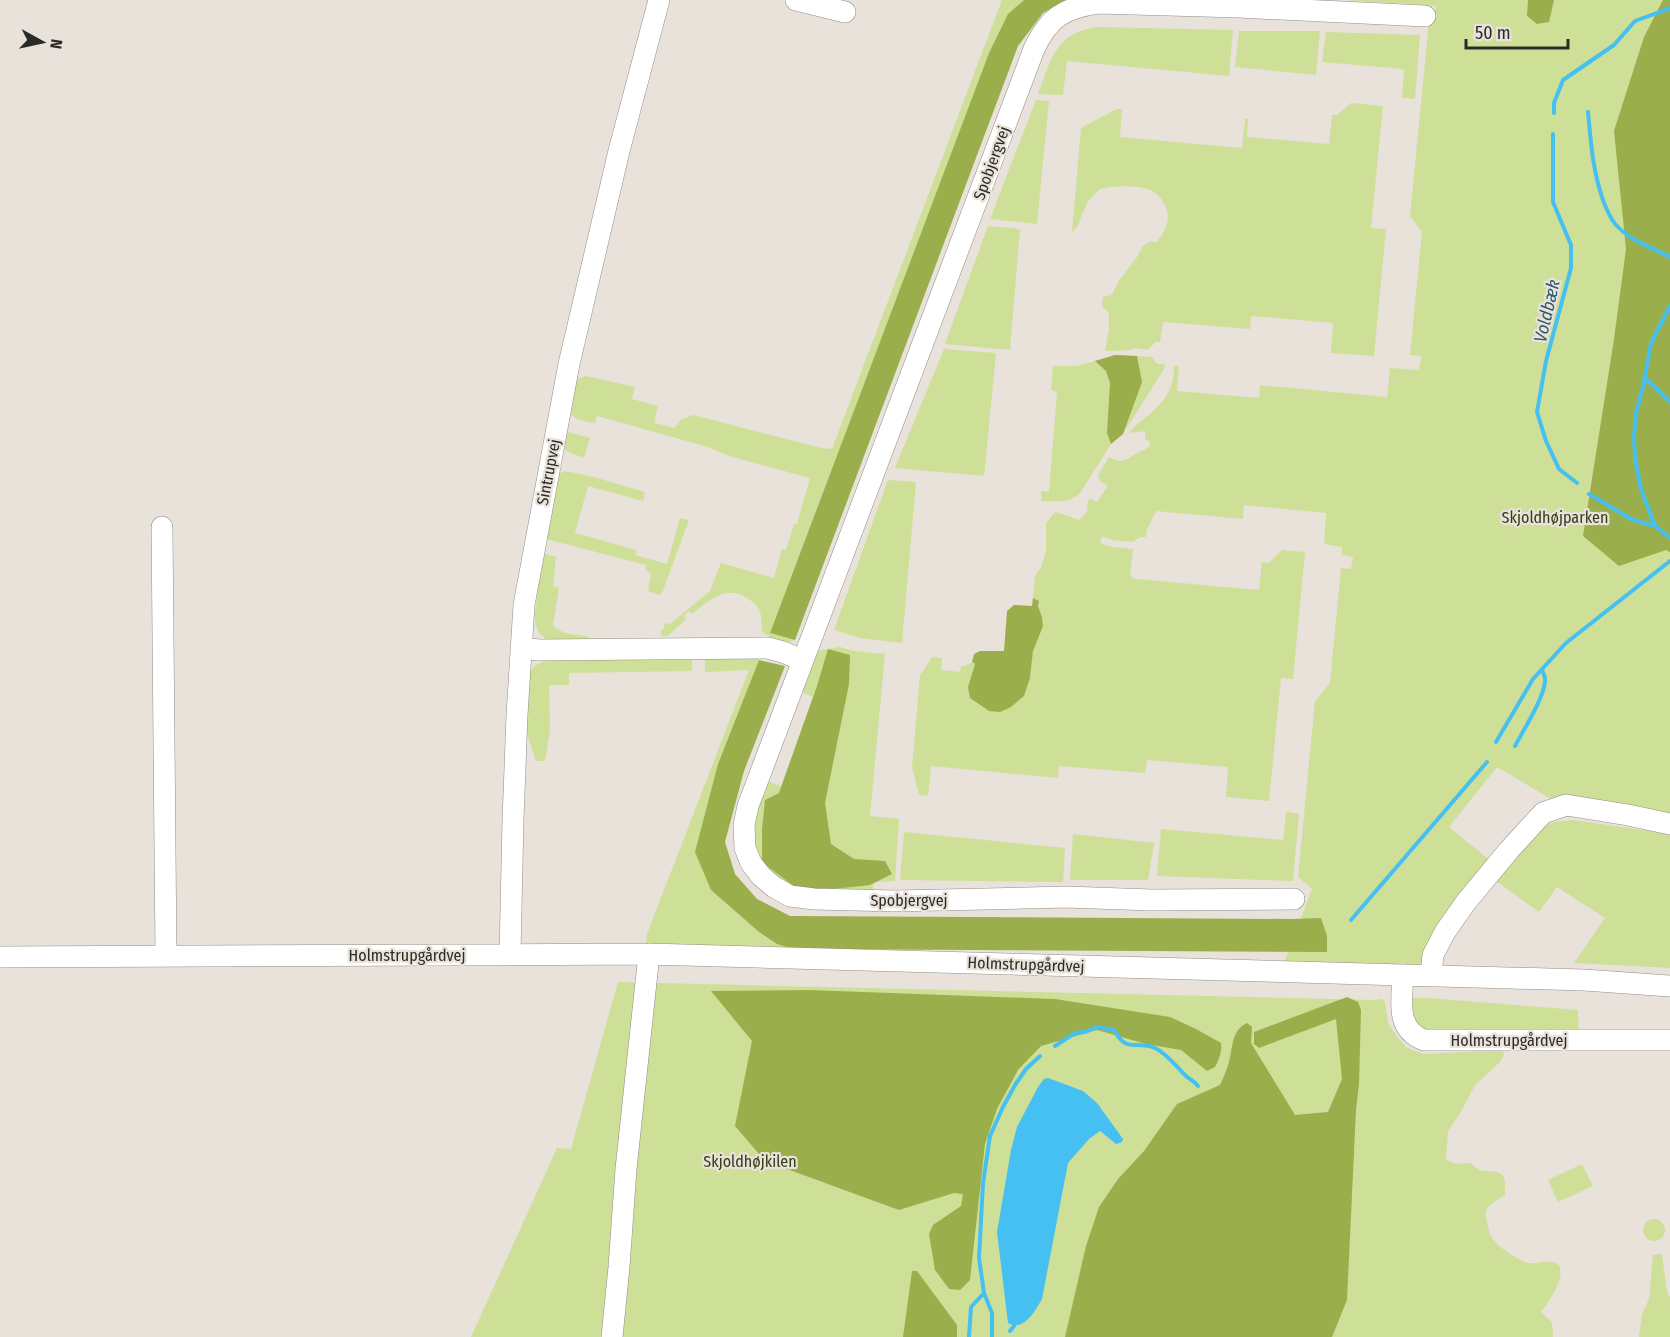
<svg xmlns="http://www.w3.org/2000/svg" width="1670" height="1337" viewBox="0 0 1670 1337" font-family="'Fira Sans Condensed',sans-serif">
<rect width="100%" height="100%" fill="#e8e2da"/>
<path fill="#cedf98" d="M1002,0H1024L1008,15L989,53L770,633L795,640C785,645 770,639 762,631C761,625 762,618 760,612C758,606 753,602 747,598C726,584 708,601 692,614L689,611L684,616L686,619L668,636H661V631L664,628L665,623L670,624L710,591L721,563L774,578L782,549L786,550L794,524H797L810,478L729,456L708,447L597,416L595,423C583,421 574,420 567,410L575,380L586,376L635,387L632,399L658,406L654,423L675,428L680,420L693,415L821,448L832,449Z
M1345,0H1670V819L1558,803L1497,767L1449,827L1493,863L1428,958L1418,967L1284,963L1312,889L1298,877L1315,701L1330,683L1341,568L1351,569L1353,557L1342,555V547L1324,544L1326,513L1244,505L1243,519L1156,511L1147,530L1146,537H1140L1133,542L1113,540L1102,536L1100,543L1112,547L1133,549L1130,576L1135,579L1259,590L1262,562L1269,563L1282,550L1305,552L1293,679L1281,678L1269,801L1226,797L1228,767L1147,760L1145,773L1059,766L1058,778L931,766L928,796L919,795L912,767L920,676L932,657L942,658L941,670L960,672L961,666H965L972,662L975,664L972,672L1030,678L1033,651L1042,617L1038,606L1039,601L1033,598L1035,576L1041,567L1046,552V524L1053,514L1056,512L1079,520L1087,512L1088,501L1091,499L1097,502L1108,486L1100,481L1098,475L1109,457C1123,464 1124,461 1137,453C1142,450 1146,450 1150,446L1149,441L1145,439V431L1129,433C1135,424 1144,420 1151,413C1167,398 1174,388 1174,366H1179L1177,391L1259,398L1260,385L1387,397L1390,368L1419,370L1421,356L1410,355L1422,232L1410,216L1429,21L1437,6Z
M1099,27L1233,30L1229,76L1067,61L1063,95L1038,94C1052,58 1055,32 1099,27Z
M1239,31H1320L1316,75L1235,67Z
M1326,32L1420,35L1415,99L1402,98L1404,69L1322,62Z
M1036,100L1049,101L1037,224L990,219Z
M1351,103L1383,106L1371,228L1386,229L1374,356L1331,353L1333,323L1251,316L1250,329L1163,322L1160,342H1156L1147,350L1134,348L1132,350L1105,351L1109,329V313L1102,306L1103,297L1112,295L1118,282L1137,257L1142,247L1151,241L1156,243C1167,229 1173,216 1162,200C1158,195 1154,191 1147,189C1134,185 1114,186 1100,189L1088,201L1077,227L1072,232L1081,128L1117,109H1122L1120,137L1242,148L1245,119H1248L1247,137L1329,144L1332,115H1337Z
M988,226L1020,229L1010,350L945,344Z
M944,349L996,353L984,476L895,468Z
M1115,355L1152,357L1157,364H1165L1164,369L1123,434L1111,444L1080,493C1070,503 1055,502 1041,501V491L1049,492L1057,392L1051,390L1053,366H1078Z
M564,431L590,438L584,458L566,451L561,443Z
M565,471L594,477L645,492L643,501L588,486L575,533L636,550L635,555L667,564L680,518L689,520L662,593L659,595L648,591L651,574L646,570V565L546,539L558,474Z
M888,480L916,482L902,643L860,638L834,630Z
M546,554L556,557L553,586L559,588L553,626C569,638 572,632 589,637L588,639L550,640L546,639L539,633L535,624V615L542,556Z
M840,647L854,651L885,654L870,816L899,819L895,881L873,882V891H798L766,872L750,839L764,780L781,786L813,697L798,690L816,651Z
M756,657L759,660L718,764L711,890L759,932L777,944L793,949L646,944L647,934L749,670L705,672V658Z
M692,658V671L569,673V685H549L550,730L545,761H537L535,759L526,731L530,673L533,667L546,660Z
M1286,812L1299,814L1293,881L1157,876L1161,829L1283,840Z
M1573,820L1670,834V968L1574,963L1605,918L1557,887L1539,912L1496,881L1541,828L1554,822Z
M904,832L1065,848L1063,882L900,880Z
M1073,834L1154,843L1148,880H1070Z
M618,982L1374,1000L1380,999L1385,1001L1388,1023L1398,1038L1407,1048L1424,1054L1503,1050L1504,1055L1500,1062L1475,1085L1462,1110L1448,1131L1446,1160L1456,1164L1470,1163L1479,1170L1497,1172L1503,1175L1505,1182V1195C1500,1199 1490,1203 1487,1209C1484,1214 1489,1235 1493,1239C1498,1247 1518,1260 1528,1263C1537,1265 1552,1257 1559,1266C1566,1277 1548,1303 1541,1312L1552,1322L1553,1337H471L557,1148L571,1149Z
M1409,998H1428L1578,1010L1579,1034L1434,1035L1417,1029Z
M1582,1164L1593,1186L1558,1202L1548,1180Z
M1643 1230a11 11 0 1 1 22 0a11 11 0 1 1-22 0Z
M1662,1254L1667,1292L1670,1297V1337H1639L1642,1314L1649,1299L1653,1255Z"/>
<path fill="#9aae4b" d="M1024,0H1065L1043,13L1018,46L795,640L770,633L989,53L1008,14Z
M1528,0H1554L1549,22L1537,24L1527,16Z
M1663,0H1670V552L1666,550L1619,566L1583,536L1614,339L1626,249L1614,131L1644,37Z
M1115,355L1137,356L1142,382L1123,434L1111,444L1107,433L1110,383L1106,371L1095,361Z
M1033,598L1039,601L1038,606L1042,617L1043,626L1033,651L1030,678L1024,696L1011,707L1000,712L989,711L970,698L968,687L975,664L972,662L974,654L980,651H1004L1007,611L1014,605L1032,606Z
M828,649L850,655L849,684L825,803L831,844L854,859L885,861L892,874L870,885L853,887L829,889L796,888L762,862V830L765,800L779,793L817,686Z
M759,660L785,666L744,771L725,842L735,874L757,899L790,916L1292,919L1321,918L1327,936V952L793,949L777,944L759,932L711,890L695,852L718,764Z
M809,990L1055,999L1170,1017L1196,1029L1221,1043C1222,1052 1219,1060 1215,1067L1207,1071L1181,1050L1146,1044L1097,1030L1041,1046L1018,1070L997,1109L985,1144L970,1280L960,1290L949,1289L935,1270L929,1234L933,1225L961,1206L963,1194L954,1193L899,1210L765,1161L735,1126L752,1041L711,991Z
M1347,997L1358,1002L1361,1010L1359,1084L1356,1110L1347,1300L1332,1337H1065L1086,1246L1099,1207L1118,1179L1144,1151L1177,1104L1220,1085C1223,1078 1227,1070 1229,1062C1233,1047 1231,1031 1247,1023L1252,1027L1251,1043L1295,1115L1328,1112L1342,1079L1336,1019L1259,1048L1254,1044V1032Z
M912,1271H917L957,1325V1337H903Z"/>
<path fill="#45c0f1" d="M1048,1078L1083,1091L1097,1103L1123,1139L1122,1142L1116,1144L1100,1131L1089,1139L1068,1163L1042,1299C1035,1311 1024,1332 1008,1323L997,1232L1011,1150L1017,1127L1038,1087L1044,1079Z"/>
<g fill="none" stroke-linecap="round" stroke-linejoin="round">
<path stroke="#45c0f1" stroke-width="4" d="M1588,112C1591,144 1593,173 1604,203C1608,212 1611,221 1618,227C1631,241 1653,248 1670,257
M1554,113V103L1563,80L1614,45L1635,21L1670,8
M1553,134V202L1571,245V268L1546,361L1537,412L1546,441L1559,469L1577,483
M1645,378L1670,402
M1589,494L1633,520L1655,526L1670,538
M1655,526L1641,489L1635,459L1634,435L1636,413L1643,387L1651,343L1670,306
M1496,742L1533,679L1566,643L1670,561
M1515,746C1523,731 1546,695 1545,679C1545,675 1543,673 1542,670
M1351,920L1487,762
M1055,1046L1075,1033L1085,1032L1097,1027L1114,1030C1127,1054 1136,1040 1155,1048C1166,1053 1176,1066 1184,1074C1188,1079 1194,1080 1198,1086
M1010,1331L1014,1326
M969,1337L971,1307L984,1293
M992,1337V1313L984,1293L979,1258L983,1183L990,1136L1003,1107L1015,1085L1026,1069L1040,1056"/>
<g stroke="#928d85" stroke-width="22">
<path id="minor" d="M796,0L845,12
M162,527L166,956
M521,648L539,650L768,648L783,652L802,660
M1294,899L1152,900L1066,897L896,901L814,899L790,896L774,887L761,876L751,863L745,848L744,825L748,806C843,553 939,301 1034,49C1049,17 1064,8 1098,3L1238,7L1425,16
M510,954L513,820L517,715L524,605L569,364L619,151L659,0
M0,957L649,954L1584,980L1670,986
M1403,975C1402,1000 1395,1029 1424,1040H1670
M1431,975L1433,955L1445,932L1466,902L1510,849L1543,813L1566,805L1628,815L1670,824
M612,1337L619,1267L626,1169L649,954"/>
</g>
<use href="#minor" stroke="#fff" stroke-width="21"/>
</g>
<g text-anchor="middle" stroke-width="4.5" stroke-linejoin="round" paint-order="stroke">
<g font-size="16" fill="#2c2a27" stroke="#e8e2da">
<text transform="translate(991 163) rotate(-70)" y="6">Spobjergvej</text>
<text transform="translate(548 472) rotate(-79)" y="6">Sintrupvej</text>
<text x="909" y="906">Spobjergvej</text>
<text x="407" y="961">Holmstrupgårdvej</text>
<text transform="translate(1026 964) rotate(2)" y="6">Holmstrupgårdvej</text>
<text x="1509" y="1046">Holmstrupgårdvej</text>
</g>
<g font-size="16" fill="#343c13" stroke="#e8e2da">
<text x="1555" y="523">Skjoldhøjparken</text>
<text x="750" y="1167">Skjoldhøjkilen</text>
</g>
<g font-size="18" font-style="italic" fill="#295a6f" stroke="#e8e2da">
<text transform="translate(1547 311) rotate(-77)" y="6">Voldbæk</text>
</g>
</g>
<g transform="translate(42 42) rotate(98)" stroke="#e8e2da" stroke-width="4.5" paint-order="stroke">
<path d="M0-4.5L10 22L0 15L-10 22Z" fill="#2c2a27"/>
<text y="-9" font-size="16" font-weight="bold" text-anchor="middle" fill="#2c2a27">N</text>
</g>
<path d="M1466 39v9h102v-9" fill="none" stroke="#2c2a27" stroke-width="3"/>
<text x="1475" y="39" font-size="18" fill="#2c2a27" stroke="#e8e2da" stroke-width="4.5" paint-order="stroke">50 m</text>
</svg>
